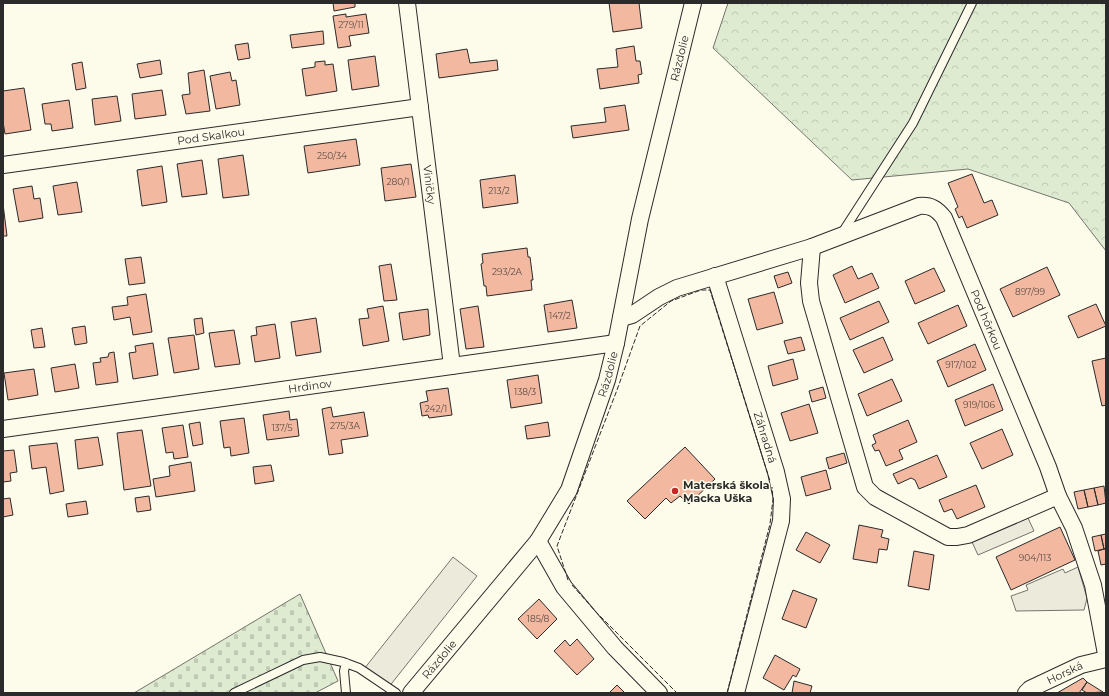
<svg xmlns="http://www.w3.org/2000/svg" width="1109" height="696" viewBox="0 0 1109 696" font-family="Montserrat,sans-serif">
<defs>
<pattern id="forest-crowns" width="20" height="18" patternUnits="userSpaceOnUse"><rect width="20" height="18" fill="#deebd1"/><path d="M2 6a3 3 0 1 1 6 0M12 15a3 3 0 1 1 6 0" fill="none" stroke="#bfcab4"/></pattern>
<pattern id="cemetery-stones" width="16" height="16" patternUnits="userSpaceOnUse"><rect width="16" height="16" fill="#deebd1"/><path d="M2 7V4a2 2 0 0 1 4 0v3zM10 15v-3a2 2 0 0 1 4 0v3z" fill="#bfcab4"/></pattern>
</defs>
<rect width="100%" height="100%" fill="#fdfbea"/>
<path fill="url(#forest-crowns)" stroke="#74746e" d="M728,3H1106V251L1069,203L968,169L852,180L713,48Z"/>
<path fill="url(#cemetery-stones)" stroke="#74746e" d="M300,594L338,681L315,693H134Z"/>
<path fill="#eceadb" stroke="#74746e" d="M1028,518L1034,531L978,555L972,542Z
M453,557L477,576L388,688L364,669Z
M1078,567L1087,598L1084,610L1016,611L1011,596L1028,590L1026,585L1063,569L1065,573Z"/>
<path fill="#f2b8a0" stroke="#2b2b2b" d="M333,3H355V7L334,11Z
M609,3H639L642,28L613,32Z
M346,14V17L366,14L369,33L349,36L351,46L338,48L333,16Z
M323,31L324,44L292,48L290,35Z
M248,43L250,58L238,60L235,45Z
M634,46L636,61H640L642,74L638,75L639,83L600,89L597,69L618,67L616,49Z
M467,49L470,63L497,60L498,70L439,78L436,54Z
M375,56L379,86L352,90L348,60Z
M160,60L162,74L140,78L137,64Z
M325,61V65L333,64L337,91L306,96L302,69L315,67V62Z
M82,62L86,88L76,90L72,64Z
M204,70L210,111L186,114L182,95L190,94L188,73Z
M230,72L232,81L236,80L240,105L216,109L210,76Z
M24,88L31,130L5,134L3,122V91Z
M162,90L166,115L135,119L132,94Z
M117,96L121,121L95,125L92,99Z
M69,100L73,128L52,131L51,124H45L42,104Z
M625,105L629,130L573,138L571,126L606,122L604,108Z
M356,139L360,165L308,173L304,146Z
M243,155L249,195L223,198L218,159Z
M202,160L207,194L182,197L177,164Z
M411,164L416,197L385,201L381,168Z
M162,166L167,202L142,206L137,170Z
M972,174L984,203L992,200L998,215L967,228L962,216L959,218L955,209L958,207L948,183Z
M515,175L518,203L483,208L480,180Z
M77,182L82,212L58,215L53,186Z
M32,186L34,199L40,198L43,218L19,222L13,189Z
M3,204L7,236H3Z
M527,248L528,257H530L533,280H531L532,290L487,296L486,286H484L481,264L483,263L482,254Z
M141,257L145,283L129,285L125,259Z
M391,264L397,300L384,301L379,266Z
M852,266L858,279L872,273L879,288L845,303L833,275Z
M1047,267L1060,295L1013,317L1000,289Z
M934,268L945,291L915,304L905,281Z
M788,272L792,283L778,288L774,276Z
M774,292L783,323L757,330L748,299Z
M146,294L152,332L133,335L130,317L114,320L112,307L128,305L127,297Z
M572,300L577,328L548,332L544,305Z
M879,301L889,322L850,340L840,318Z
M1096,304L1106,326L1078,338L1068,316Z
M958,305L967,326L928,344L918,323Z
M383,306L389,341L363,346L359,319L369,318L367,309Z
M478,306L484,347L466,349L460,309Z
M428,309L430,335L403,340L399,313Z
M202,318L204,333L196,335L194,319Z
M316,318L321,352L296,356L291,322Z
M275,324L280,358L255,362L251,336L257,335L256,327Z
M85,326L87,343L75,345L72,328Z
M42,328L45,347L34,348L31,330Z
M234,330L240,364L215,367L209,333Z
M194,335L199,369L174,373L168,338Z
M801,337L805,350L788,354L784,341Z
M883,337L893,360L864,373L853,350Z
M153,343L158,375L133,379L129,353L136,352L135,346Z
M975,344L986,370L948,387L937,361Z
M114,352L118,382L96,385L93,363L101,362L100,358L108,357L109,353Z
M1106,358V405L1102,406L1092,361Z
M793,359L798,379L773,386L768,366Z
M75,364L79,388L55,392L51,368Z
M34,369L38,395L8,400L4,373Z
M538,375L542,403L511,408L507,380Z
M892,379L902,401L867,416L858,394Z
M993,384L1003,410L965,426L955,400Z
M823,387L826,398L812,402L809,391Z
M448,388L452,415L429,418L428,415L422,416L420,403L428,401L426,391Z
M809,404L818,433L790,441L781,413Z
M331,407L333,417L364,412L368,436L341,440L343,453L329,455L322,409Z
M289,411L290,420L297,419L299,436L267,440L263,415Z
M244,418L249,453L231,456L230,447L224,448L220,421Z
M908,420L917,442L899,450L903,459L886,466L879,450L875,451L872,445L876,443L873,435Z
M200,422L203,444L193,446L189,424Z
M548,422L550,436L527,439L525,426Z
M183,425L188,457L174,459L173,452L166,453L162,428Z
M1002,429L1013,455L982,469L970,443Z
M142,430L151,486L124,490L117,433Z
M98,437L103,465L78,469L75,440Z
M57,443L64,491L50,494L46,467L32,469L29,446Z
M685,447L715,479L689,504L680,496L671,503L666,498L645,519L627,501Z
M14,450L17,472L10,473L11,481L3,482V451Z
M844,453L847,463L829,469L826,458Z
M937,455L947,477L919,489L915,480L911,478L898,484L893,474Z
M191,462L195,491L156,497L153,479L170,476L169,466Z
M271,465L274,481L255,484L253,467Z
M826,470L831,489L806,496L801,477Z
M976,485L985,507L957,519L952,509L944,512L939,500Z
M1104,486L1106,503L1098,505L1094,488Z
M1094,488L1098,505L1088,507L1084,490Z
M1084,490L1088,507L1078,509L1074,492Z
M149,496L151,510L137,512L135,498Z
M10,498L13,515L3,517V499Z
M86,501L88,514L68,517L66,504Z
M859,525L883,530L881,537L889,539L887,550L879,549L877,563L853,559Z
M1060,527L1075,560L1011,590L996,557Z
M806,532L830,545L820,563L796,550Z
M1106,534V549H1104L1101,535Z
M1101,535L1104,549L1095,551L1092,537Z
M1104,549H1106V564L1101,565L1098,551Z
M914,551L934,555L929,590L908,586Z
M793,590L817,599L806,628L782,619Z
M539,599L557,619L537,639L518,619Z
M577,639L594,659L577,675L554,651L565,640L570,646Z
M775,655L800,669L796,677L793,675L784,690L763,678Z
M1083,678L1087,682L1079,693H1057Z
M794,681L812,686L810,693H792Z
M1087,682L1103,692L1087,693L1082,690Z
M617,685L625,693H609Z"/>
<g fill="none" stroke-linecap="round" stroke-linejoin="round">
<g stroke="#2b2b2b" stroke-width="10">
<path id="lane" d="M842,233L913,123L972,3
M234,693L303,660L320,657L343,662L359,668L396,693
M346,693L344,671L346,663"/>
</g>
<g stroke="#2b2b2b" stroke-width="18">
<g id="street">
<path id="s1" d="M407,3L452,366"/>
<path id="s2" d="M3,165L420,107"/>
<path d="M812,247L809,283L811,301L865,487L875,497L948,537H957L968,535L1058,496"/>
<path id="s3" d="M715,276L776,472L782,499L781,521L736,693"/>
<path id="s4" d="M621,318L632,315L659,297L677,288L812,247L919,206C931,205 937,209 944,218L1048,467L1058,496L1074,528L1093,585L1106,654"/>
<path id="s5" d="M3,429L616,343"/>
<path d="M538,541L564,587L615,648L659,693"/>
<path id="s6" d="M411,693L538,541L569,490L607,380L616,343L640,219L693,3"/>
<path id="s7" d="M1026,693L1030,689L1081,665L1106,659"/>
</g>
</g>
<use href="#lane" stroke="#fdfbea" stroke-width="8"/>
<use href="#street" stroke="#fdfbea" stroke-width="16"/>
<path stroke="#2b2b2b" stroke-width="1" stroke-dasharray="5 2" stroke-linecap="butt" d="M568,580L557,546L617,390L640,326L671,301L701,290H710L770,481
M572,585L596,612L677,693
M727,693L770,524L773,499L772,487"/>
</g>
<circle fill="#c62828" stroke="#fdfbea" stroke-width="1.5" cx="675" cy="491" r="4"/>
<g text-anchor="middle" stroke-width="3" stroke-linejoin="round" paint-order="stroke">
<g font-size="9" fill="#5d4e48">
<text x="351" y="28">279/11</text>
<text x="332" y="159">250/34</text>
<text x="398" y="185">280/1</text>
<text x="499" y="194">213/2</text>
<text x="507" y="275">293/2A</text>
<text x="1030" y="295">897/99</text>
<text x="560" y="319">147/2</text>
<text x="961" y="368">917/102</text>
<text x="525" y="395">138/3</text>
<text x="979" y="408">919/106</text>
<text x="436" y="412">242/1</text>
<text x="345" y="429">275/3A</text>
<text x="282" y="431">137/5</text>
<text x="1035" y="561">904/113</text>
<text x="538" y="622">185/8</text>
</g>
<g font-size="11" fill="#2b2b2b" stroke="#fdfbea">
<text dy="4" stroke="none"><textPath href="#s6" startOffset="704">Rázdolie</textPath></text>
<text dy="4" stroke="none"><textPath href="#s2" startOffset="210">Pod Skalkou</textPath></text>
<text dy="4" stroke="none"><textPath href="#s1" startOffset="183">Viničky</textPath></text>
<text dy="4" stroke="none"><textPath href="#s4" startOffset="459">Pod hôrkou</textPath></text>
<text dy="4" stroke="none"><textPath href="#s6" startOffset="380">Rázdolie</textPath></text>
<text dy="4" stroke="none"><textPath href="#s5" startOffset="310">Hrdinov</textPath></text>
<text dy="4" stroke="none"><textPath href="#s3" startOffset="169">Záhradná</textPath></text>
<text dy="4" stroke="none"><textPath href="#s6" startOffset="44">Rázdolie</textPath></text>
<text dy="4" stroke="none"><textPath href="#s7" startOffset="44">Horská</textPath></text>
</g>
<g font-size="11" font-weight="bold" fill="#2b2b2b" stroke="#fdfbea" text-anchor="start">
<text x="683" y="489">Materská škola<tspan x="683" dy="13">Macka Uška</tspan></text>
</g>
</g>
<rect width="1109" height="696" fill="none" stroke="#2b2b2b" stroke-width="8"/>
</svg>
